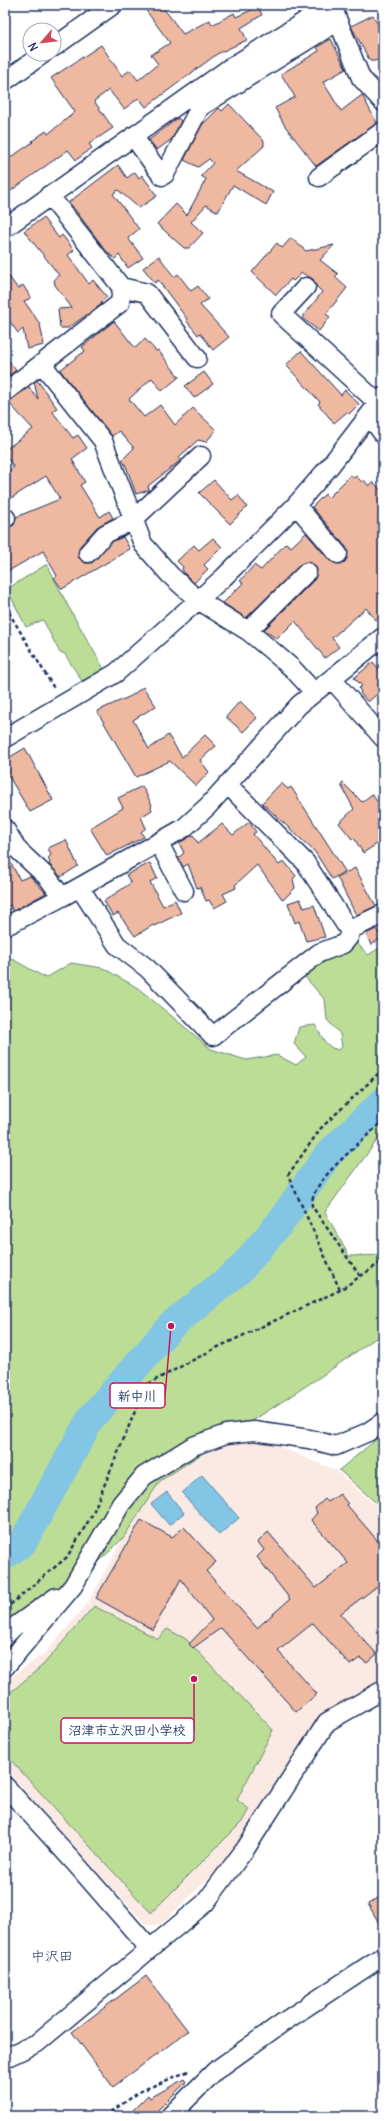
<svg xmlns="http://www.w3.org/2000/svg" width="388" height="2121" viewBox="0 0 388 2121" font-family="Delius,'Klee One',sans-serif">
<rect width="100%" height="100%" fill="#fff"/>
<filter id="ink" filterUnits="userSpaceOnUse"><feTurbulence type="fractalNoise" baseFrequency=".025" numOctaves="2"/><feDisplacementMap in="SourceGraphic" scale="8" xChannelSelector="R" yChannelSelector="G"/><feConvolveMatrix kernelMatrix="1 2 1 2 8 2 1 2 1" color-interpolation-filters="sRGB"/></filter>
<g filter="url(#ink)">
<path fill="#faeae3" d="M237,1432L264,1440L337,1471L383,1512V1677L321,1719L229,1858L160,1925H146L5,1770V1681L45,1653L88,1603L123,1538L161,1479Z"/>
<path fill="#bcdd95" stroke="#6c867a" d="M47,564L68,606L104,669L82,681L64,653H60L43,620L26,627L7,589Z
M356,942L368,955L383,946V1132L325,1212L349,1256L383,1255V1333L326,1373L160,1481L123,1538L25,1635L5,1652V955L46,978L71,963L103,968L138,988L211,1049L246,1060L277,1055L296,1065L306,1057L294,1044L299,1027L315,1025L325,1042L332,1048L339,1050L342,1047L340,1034L327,1020L325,1000L304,976L303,962L344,949Z
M383,1434V1509L339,1470Z
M94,1606L158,1639L167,1629L186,1639L273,1730L237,1800L249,1809L242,1822L151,1913L5,1754V1697L43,1665Z"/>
<path fill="#83c5e4" stroke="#5989ae" d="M202,1475L239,1518L219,1535L182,1493Z
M167,1492L184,1513L169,1525L151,1504Z"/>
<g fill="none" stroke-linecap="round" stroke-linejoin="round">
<path stroke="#83c5e4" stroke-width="29" d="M5,1555L23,1542L91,1418L171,1326L241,1269L279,1224L328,1155L383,1102"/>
</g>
<path fill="#eeb8a1" stroke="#1b2f5e" d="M142,5H161L183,34L210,20L212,25L234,13L236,17L258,7L262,15L241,28L247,40L217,54L146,107L139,98L124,109L109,90L94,101L113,128L89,144L92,148L76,160L68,150L5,195V166L9,163L7,160L33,142L32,141L46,131L48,134L75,112L51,78L101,45L122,76L130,70L138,80L158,64L151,55L170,43Z
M373,15L383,34V57L375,61H370L351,26Z
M331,39L346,69L323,82L341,111L362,95L377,123L316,166L285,126L275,108L295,97L281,74L319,51L317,47Z
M229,104L264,141V146L236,171L273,192L266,205L233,185L218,212L206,205L191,222L203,233L189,248H184L157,224L176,204L187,215L206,179L201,176L213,163L209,159L198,167L184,160L202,125L219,108L222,111Z
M178,118L181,121L172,139L157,150L149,140Z
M118,165L127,178L135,172L139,178L142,175L157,196L139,208L118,190L113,194L139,229L128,238L143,258L128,268L119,255L115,259L107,252L69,202Z
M43,218L59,238L62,235L74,250L68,255L89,284L93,280L107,297L101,302L102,304L68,328H60L58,309L72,308L55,285L54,279L59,275L24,231Z
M291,238L306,251L334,245L320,260L338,274L335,277L347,288L326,314L330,317L319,331L302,318L322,292L316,286L313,279L302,273L293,281L291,279L276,295L252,272L277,243L282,248Z
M159,256L174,277L178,274L191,291L198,286L208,299L200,305L229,337L213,350L200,333L198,335L186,320L187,319L158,280L155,283L143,268Z
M5,271L18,289L23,285L31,298L24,301L40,324L44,345L27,349L23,329L18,333L5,315Z
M114,321L135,348L145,339L156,351L158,350L179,377L162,391L152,378L129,399L144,417L160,405L175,425L193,408L216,430L206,442L198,440L179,457L181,460L148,486L149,490L136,494L126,466L122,460L134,448L119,431L112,436L60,370L85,351L82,347Z
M301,351L341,395L345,390L359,404L349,414L347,412L334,423L318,404L320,402L286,365Z
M5,356L16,370L5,379Z
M204,372L213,384L194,398L185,386Z
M37,380L57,408L52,411L73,438L78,435L87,448L72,459L85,482L80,485L100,517L109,511L113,518L97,527L80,546L78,557L85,563H92L111,542L123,537L130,549L62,589L54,578L57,576L43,551L5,573V528L14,525L16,517L60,499L46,476L5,502V474L14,467L5,455V450L33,429L8,402L29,387L38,399L34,382Z
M351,475L354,478L356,476L362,482L364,480L369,486L373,482L383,492V614L376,620L366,608L332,638L339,647L325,658L295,621L277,639L264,630L315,579L317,569L310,562L300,565L246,618L223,603L243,583L240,581L254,565L261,570L286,543L291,547L306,533L330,561L340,564L345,562L348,552L346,547L312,507L325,494L328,498Z
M214,480L232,500L238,495L247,507L230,524L199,493Z
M213,538L222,547L204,565L208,569L194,583L184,573L182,569L183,567L177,561L194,545L199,550Z
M373,662L383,674V689L368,702L360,693L361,692L359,688L362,686L354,678Z
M143,687L156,706L133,720L149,749L168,735L182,757L205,735L216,746L200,760L209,772L196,786L170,761L136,777L97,711L131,696Z
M240,701L257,718L243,732L226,717Z
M25,748L53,800L30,812L5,770V760Z
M281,783L288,789L291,787L345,871L332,879L315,852L262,803Z
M343,783L362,802L372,794L383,810V840L363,853L354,838L352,839L339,823L354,809L341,785Z
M142,786L152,805L151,807L152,810L141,817L146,828L141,832L144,837L107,856L90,828L123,808L118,798Z
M249,822L256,832L253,834L279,865L284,861L296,876L293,879L295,888L283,900L257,865L235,885L236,888L223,894L227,901L214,908L209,900L206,901L200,887L197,888L188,864L183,867L178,858L184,853L179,843L193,835L198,843L222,824L233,835Z
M66,840L78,866L61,877L49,864L50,863L48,858L51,855L48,848Z
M5,852L20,880L30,876L46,893L13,911L10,905L5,908Z
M150,863L157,878L150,882L163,906L175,900L181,913L154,926L153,925L135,936L118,913L113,916L104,901L131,883L126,875Z
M355,868L376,906L356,915L337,877Z
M300,899L304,908L314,905L325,937L306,941L299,921L295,923L288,903Z
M376,929L382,938L371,945L366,934Z
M340,1494L348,1504L347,1505L383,1547V1582L340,1614L377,1654L367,1663L360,1658L350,1665L313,1623L278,1651L317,1694L296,1712L221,1628L193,1648L189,1644L212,1620L181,1579L153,1630L96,1598L141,1520L172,1537L184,1527L216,1562L206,1571L257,1628L290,1599L257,1557L264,1550L258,1542L268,1532L316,1588L348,1563L311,1520L317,1513L315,1508L325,1499L328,1502Z
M383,1895V1930L368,1904Z
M146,1976L188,2031L113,2087L72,2032Z
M184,2079L186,2082L152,2116H127L148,2095L150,2098Z"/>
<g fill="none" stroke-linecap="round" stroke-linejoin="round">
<g stroke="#1b2f5e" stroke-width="21">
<path id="minor" d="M334,11L361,78L383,102
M54,47L113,5
M5,81L43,54
M133,136L162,176L165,174L200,107L338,21
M319,177L383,131
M5,228L228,69L331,5
M121,287L147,293L197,358
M306,287L281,314L378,403
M42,364L103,441L143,544L170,575L198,600L248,631L271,650L292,668L314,692
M5,392L120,303L122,288L49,195
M369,415L383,434
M296,505L338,554
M5,517L6,518
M88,553L105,534L133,520L201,456
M248,631L307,572
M332,679L383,738
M5,738L116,673L224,577L296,505L330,466L383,397
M227,784L305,862L349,930
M5,829L18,850L48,878L62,897
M159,843L184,891
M80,888L117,945L147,968L213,1036L319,953L343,944L349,937V930L383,914
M5,924H10L62,897L184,828L208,806L299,705L383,637
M5,1636L14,1627L56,1597
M5,1667L73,1586L121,1504L144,1476L193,1446L226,1434L254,1431L309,1439L336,1446L368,1432L383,1422
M5,1786L75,1863L149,1948
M5,2058L37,2043L205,1903L246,1848L327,1722L383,1690
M170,2116L215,2071L282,2023L383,1956"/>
</g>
<path stroke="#1b2f5e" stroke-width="2.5" stroke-dasharray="4 3" stroke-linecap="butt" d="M5,606L55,690
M360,1276L312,1206C309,1180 366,1140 383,1120
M340,1290L288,1175L321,1128L378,1074L383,1066
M5,1609L67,1557L92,1515L146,1385L214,1349L340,1290L383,1261
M105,2116L141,2091L191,2070"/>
<use href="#minor" stroke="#fff" stroke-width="18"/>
</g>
</g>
<g text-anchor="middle" stroke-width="3" stroke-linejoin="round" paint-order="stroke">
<g font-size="14" fill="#1b2f5e" stroke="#fff">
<text x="52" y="1961">中沢田</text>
</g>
</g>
<path fill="none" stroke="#c2185b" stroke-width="1.5" d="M171 1326L165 1396M194 1679L194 1730"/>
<g fill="#c2185b" stroke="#fff" stroke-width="1.5">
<circle cx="171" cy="1326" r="4"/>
<circle cx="194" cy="1679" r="4"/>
</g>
<g fill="#fff" stroke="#c2185b" stroke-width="1.5">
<rect x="110" y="1383" width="55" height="25" rx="4"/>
<rect x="61" y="1718" width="133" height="25" rx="4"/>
</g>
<g font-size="13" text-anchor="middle" font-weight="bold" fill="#1b2f5e">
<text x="137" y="1401">新中川</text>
<text x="127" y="1735">沼津市立沢田小学校</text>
</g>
<rect width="388" height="2121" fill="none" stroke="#fff" stroke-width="20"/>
<rect x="10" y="10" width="368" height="2101" fill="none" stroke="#1b2f5e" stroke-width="1.5" filter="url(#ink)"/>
<g transform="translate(42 42) rotate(242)"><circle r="19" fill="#ffffff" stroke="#a4acbf"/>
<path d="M0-3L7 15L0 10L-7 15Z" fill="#d1495b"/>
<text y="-6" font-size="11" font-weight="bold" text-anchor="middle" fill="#1b2f5e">N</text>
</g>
</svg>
